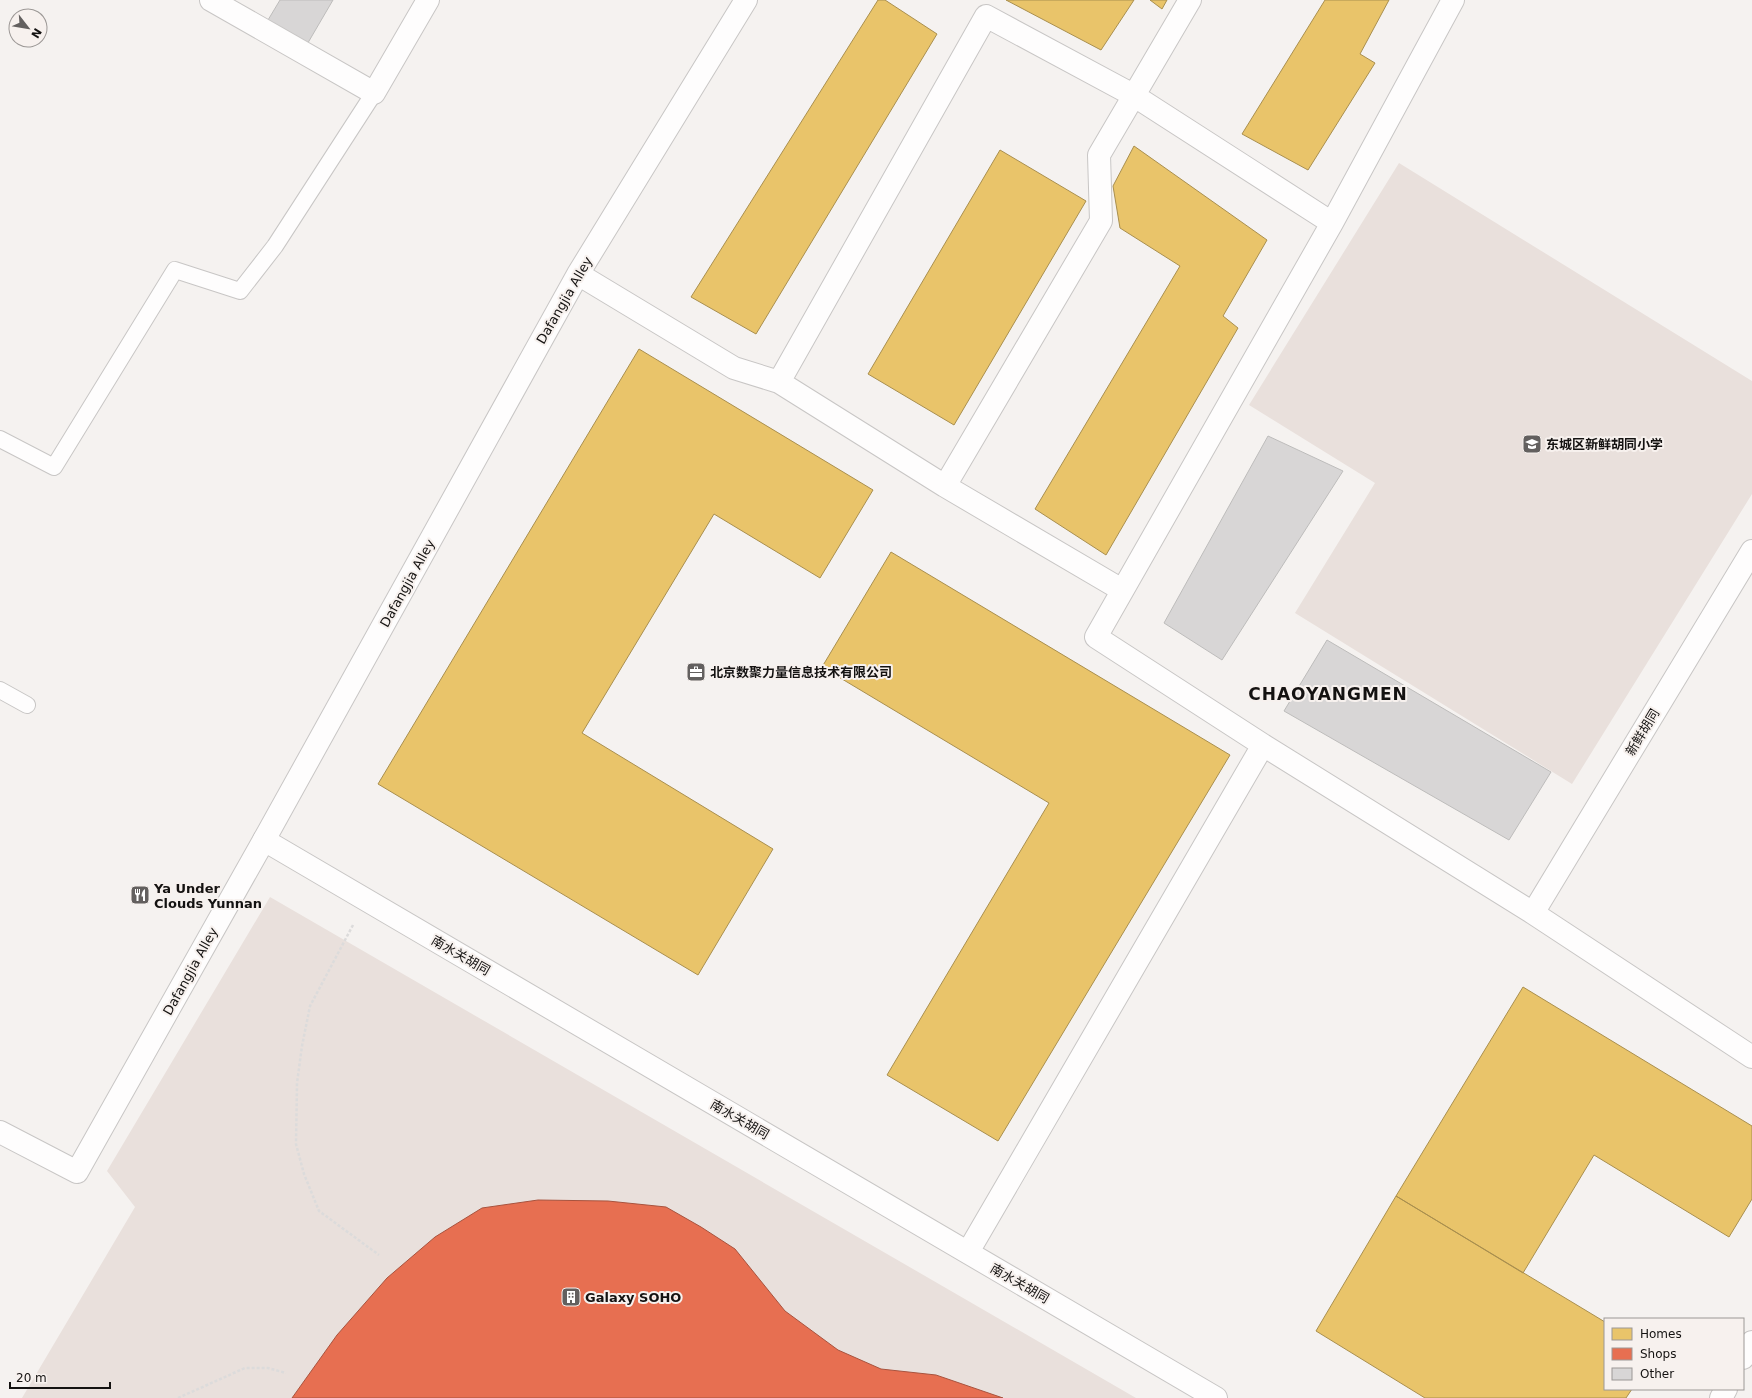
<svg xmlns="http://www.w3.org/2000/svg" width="1752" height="1398" viewBox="0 0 1752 1398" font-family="'DejaVu Sans','Noto Sans SC',sans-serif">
<rect width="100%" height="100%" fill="#f5f2f0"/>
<path fill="#e9e0dc" d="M1399,163L1752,381V494L1572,784L1295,613L1375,483L1249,405Z
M270,897L1136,1398H22L135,1207L107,1171Z"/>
<path fill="#e9c46a" stroke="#a98f4f" d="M878,0H885L937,34L756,334L691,297Z
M1006,0H1134L1101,50Z
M1150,0H1167L1162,9Z
M1325,0H1389L1360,54L1375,63L1308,170L1242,134Z
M1134,146L1267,240L1223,316L1238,328L1106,555L1035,509L1180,266L1120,228L1113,186Z
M1000,150L1086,201L954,425L868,374Z
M639,349L873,490L820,578L714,514L582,733L773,849L698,975L378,784Z
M891,552L1230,755L998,1141L887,1075L1049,803L822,667Z
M1523,987L1752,1126V1199L1729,1237L1594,1155L1523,1273L1396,1196Z
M1396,1196L1605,1322V1389H1632L1626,1398H1425L1316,1331Z"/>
<path fill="#e76f51" stroke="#a8533e" d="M538,1200L608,1201L666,1207L701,1227L735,1249L785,1311L838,1350L881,1369L936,1375L1003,1398H292L337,1335L387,1278L435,1237L482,1208Z"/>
<path fill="#d8d6d6" stroke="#bdbcbb" d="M280,0H333L302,53L262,30Z
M1268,436L1343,471L1222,660L1164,623Z
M1327,640L1551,772L1509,840L1284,711Z"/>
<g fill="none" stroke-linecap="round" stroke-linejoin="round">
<g stroke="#c8c6c5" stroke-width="18">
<path id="lane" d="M0,439L54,467L175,270L240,291L275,246L374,93
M0,690L27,705"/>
</g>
<g stroke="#c8c6c5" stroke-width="24">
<path id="street" d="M211,0L374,93L428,0
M578,274L734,368L779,382L945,486L1122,590
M779,382L986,16L1133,95L1332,223
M945,486L1101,221L1099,155L1190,0
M1263,745L1096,637L1332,223L1453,0
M1533,913L1752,551
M0,1132L77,1172L264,840L578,274L746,0
M968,1252L1263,745L1533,913L1752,1057
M1743,1358L1752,1342
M1721,1398L1726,1389"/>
</g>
<g stroke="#c8c6c5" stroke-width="24">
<path id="secondary" d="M264,840L1216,1398"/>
</g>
<path stroke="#dcdbdb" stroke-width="2.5" stroke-dasharray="3 2" stroke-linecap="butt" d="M353,925L310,1006L302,1046L297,1083L296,1144L304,1174L319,1211L379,1255
M178,1398L245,1368H268L286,1373"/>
<use href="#lane" stroke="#fefdfd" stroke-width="16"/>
<use href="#street" stroke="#fefdfd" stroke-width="22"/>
<use href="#secondary" stroke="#fefdfd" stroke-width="22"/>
</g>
<defs>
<g id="school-square" transform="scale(1)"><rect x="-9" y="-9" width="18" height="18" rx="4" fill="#63605f" stroke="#f7f1ee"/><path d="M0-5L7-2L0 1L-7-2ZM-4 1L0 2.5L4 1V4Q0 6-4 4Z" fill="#fff"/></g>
<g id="office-square" transform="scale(1)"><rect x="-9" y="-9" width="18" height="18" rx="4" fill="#63605f" stroke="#f7f1ee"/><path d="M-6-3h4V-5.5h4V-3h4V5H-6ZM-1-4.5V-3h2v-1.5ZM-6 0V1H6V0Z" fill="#fff"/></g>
<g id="restaurant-square" transform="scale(1)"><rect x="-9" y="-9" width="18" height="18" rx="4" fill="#63605f" stroke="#f7f1ee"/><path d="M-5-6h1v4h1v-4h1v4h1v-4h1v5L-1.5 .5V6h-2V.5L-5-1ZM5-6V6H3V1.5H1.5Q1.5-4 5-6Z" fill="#fff"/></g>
<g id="building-square" transform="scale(1)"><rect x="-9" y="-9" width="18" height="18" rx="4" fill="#63605f" stroke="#f7f1ee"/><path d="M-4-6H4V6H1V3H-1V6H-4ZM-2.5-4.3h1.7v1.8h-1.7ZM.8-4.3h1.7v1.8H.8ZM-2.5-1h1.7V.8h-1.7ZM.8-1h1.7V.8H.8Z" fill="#fff"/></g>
</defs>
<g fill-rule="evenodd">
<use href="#school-square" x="1532" y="444"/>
<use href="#office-square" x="696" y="672"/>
<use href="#restaurant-square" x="140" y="895"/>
<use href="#building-square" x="571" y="1297"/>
</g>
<g text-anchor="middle" stroke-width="4" stroke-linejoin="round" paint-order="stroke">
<g font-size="13" fill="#141211" stroke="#f7f1ee">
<text transform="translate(564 300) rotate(-60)" y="5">Dafangjia Alley</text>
<text transform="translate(407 583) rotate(-61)" y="5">Dafangjia Alley</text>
<text transform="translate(1642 732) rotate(-59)" y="5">新鲜胡同</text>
<text transform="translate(461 955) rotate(30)" y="5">南水关胡同</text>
<text transform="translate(190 971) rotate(-61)" y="5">Dafangjia Alley</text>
<text transform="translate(740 1119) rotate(30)" y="5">南水关胡同</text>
<text transform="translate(1020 1283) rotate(30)" y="5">南水关胡同</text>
</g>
<g font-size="13" font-weight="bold" fill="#141211" stroke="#f7f1ee" text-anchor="start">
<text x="1546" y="449">东城区新鲜胡同小学</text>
<text x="710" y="677">北京数聚力量信息技术有限公司</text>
<text x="154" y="893">Ya Under<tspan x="154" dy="15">Clouds Yunnan</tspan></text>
<text x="585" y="1302">Galaxy SOHO</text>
</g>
<g font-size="17" font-weight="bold" letter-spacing="1" fill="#141211" stroke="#f7f1ee">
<text x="1328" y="700">CHAOYANGMEN</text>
</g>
</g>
<rect x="1604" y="1318" width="140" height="72" fill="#f7f1ee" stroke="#9c9896"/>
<rect x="1612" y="1328" width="20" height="12" fill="#e9c46a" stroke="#9c9896"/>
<text x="1640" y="1338" font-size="12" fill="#141211">Homes</text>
<rect x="1612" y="1348" width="20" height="12" fill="#e76f51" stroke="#9c9896"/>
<text x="1640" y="1358" font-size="12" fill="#141211">Shops</text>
<rect x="1612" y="1368" width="20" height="12" fill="#d8d6d6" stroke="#9c9896"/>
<text x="1640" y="1378" font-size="12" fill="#141211">Other</text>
<g transform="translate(28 28) rotate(121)"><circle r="19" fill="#f7f1ee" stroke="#9c9896"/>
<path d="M0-3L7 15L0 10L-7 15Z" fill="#63605f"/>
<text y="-6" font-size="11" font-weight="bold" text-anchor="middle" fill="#141211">N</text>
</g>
<path d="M10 1382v6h100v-6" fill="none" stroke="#141211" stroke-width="2"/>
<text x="16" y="1382" font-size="12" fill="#141211" stroke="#f7f1ee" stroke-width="3" paint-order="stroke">20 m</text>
</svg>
